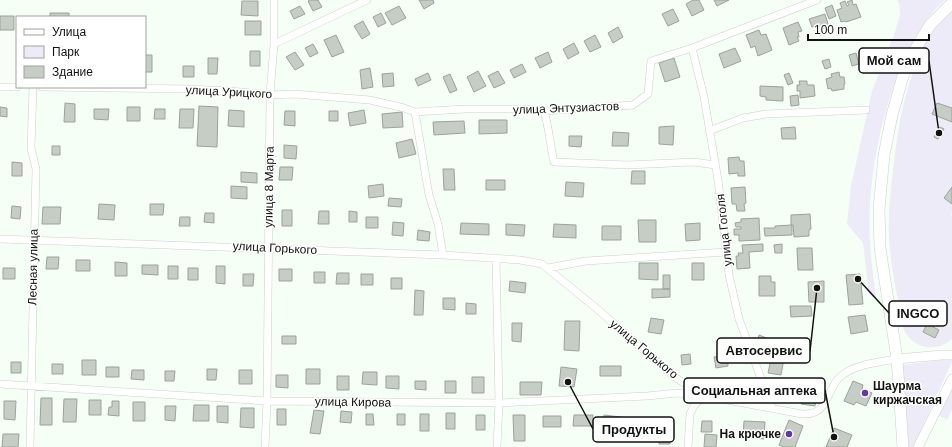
<svg xmlns="http://www.w3.org/2000/svg" width="952" height="447" viewBox="0 0 952 447" font-family="Arial,sans-serif">
<rect width="100%" height="100%" fill="#f6fff5"/>
<path fill="#edebf8" d="M897,0H945C897,40 873,146 870,206C868,237 872,267 876,297H872L869,294L863,243L847,224L851,186L872,91L895,32L900,15L899,3Z
M952,10V213L951,215L952,216V339C936,353 913,349 904,330C899,303 892,276 890,249C887,223 890,195 893,170C899,119 910,45 952,10Z
M952,359V362L913,447H907L901,365Z
M952,387V410L947,420L939,415Z"/>
<path fill="#c5cdc4" stroke="#9aa299" d="M310,0H318L322,7L313,11L308,1Z
M419,0H433L434,3L424,9Z
M693,0H699L704,10L692,16L686,4Z
M714,0H729L717,6Z
M852,0L853,5L856,4L861,17L846,22L845,21L841,22L837,10L842,8L840,3L845,1L847,6L849,5L847,2Z
M242,1H258V16L241,15Z
M832,5L836,16L829,19L825,8Z
M300,6L305,14L294,19L290,11Z
M399,6L406,18L392,25L385,13Z
M673,9L679,21L668,26L662,14Z
M50,13H69V17H50Z
M381,13L386,23L378,27L373,17Z
M825,14L829,27L822,29V26L819,27L818,25L812,27L809,19Z
M0,16H14V30H0Z
M245,21H261V35H245Z
M363,21L370,34L362,39L354,26Z
M798,22L802,31L798,32L799,37H797L799,41L789,45L783,28Z
M618,27L623,37L613,43L608,33Z
M759,30L761,35L766,34L772,50L758,56L755,46L751,48L746,35Z
M336,35L344,52L332,57L324,40Z
M595,35L601,47L590,52L584,41Z
M574,43L579,53L568,59L563,49Z
M313,44L318,53L310,57L305,48Z
M735,48L741,61L724,68L719,54Z
M250,51H260V66H250Z
M295,52L304,65L295,70L286,57Z
M548,52L552,62L540,68L535,58Z
M856,53L859,64L852,66L849,55Z
M145,55H152V72H145Z
M208,58H218L217,74H208Z
M674,58L680,77L665,82L659,63Z
M829,59L831,67L825,69L822,61Z
M522,64L526,72L514,78L510,70Z
M183,66H194V77H183Z
M370,68L373,87L362,89L360,70Z
M478,71L486,86L474,92L467,77Z
M498,71L505,83L494,88L488,76Z
M839,72L840,77H844L845,84H844V89L832,91L831,88L828,89L826,79L832,77L831,74Z
M393,73L394,86L383,87L382,74Z
M428,73L431,80L418,86L415,79Z
M789,73L793,83L788,85L784,75Z
M450,74L457,90L450,93L443,77Z
M799,81H807V85H814L815,96L800,98V91H797V85H800Z
M760,86L783,87V101L766,100V97L760,96Z
M798,95L799,105L791,106L790,96Z
M65,103L75,104V122H64Z
M937,103L952,108V122L932,114Z
M199,106L218,107L217,147L197,146Z
M0,107L7,108V117L0,116Z
M127,107H140V121H127Z
M94,109H109L108,120L94,119Z
M155,109H165V119H154Z
M180,109H194L193,128H179Z
M229,110L244,111V127L228,126Z
M364,110L366,123L350,126L348,113Z
M285,111H295V126L284,125Z
M329,111H338V121H329Z
M402,112L403,127L383,128L382,114Z
M479,120H507V133L479,134Z
M464,121L465,133L434,135L433,122Z
M674,126L673,145L659,144V127Z
M795,127L796,139H782L781,128Z
M940,127L944,129L938,139L934,137Z
M613,132L629,133L628,146H612Z
M569,136H582L581,147L569,146Z
M412,139L416,154L399,158L396,143Z
M284,145L297,146L296,159L284,158Z
M52,146H60V155H52Z
M739,157L740,161H744L745,176H738V173L729,174L728,158Z
M12,162L22,163V176H12Z
M280,167H293L292,180H279Z
M443,169H454L455,190H444Z
M632,171H645V184H631Z
M241,172L257,173V183L241,182Z
M486,180H505V190H486Z
M566,182L584,183L583,197L565,196Z
M383,184L384,196L369,198L368,186Z
M231,186L247,187V199L231,198Z
M745,187L746,203L744,204L745,211H737L736,204H732L731,188Z
M952,187V204L944,198Z
M389,198L402,199L401,207L388,206Z
M99,204L115,205L114,220L98,219Z
M150,204H164L163,215H150Z
M12,206L21,207L20,219L11,218Z
M43,207H61L60,224H42Z
M282,210H292V226H282Z
M319,211H329V224H318Z
M349,211L357,212V222H349Z
M205,213H214V223L204,222Z
M810,214L811,229L809,230V236L794,237L793,225H791V215Z
M180,217H190V226H179Z
M366,217H378V228H366Z
M759,218L760,240L739,241V235H734V229H741V227H736L735,223L741,222V219Z
M638,220H656V242H639Z
M393,222L404,223L403,236L392,235Z
M461,223L489,224V235L460,234Z
M700,223V240L686,241L685,224Z
M506,224L525,225L524,236L506,235Z
M554,224L576,225V238L553,237Z
M792,225V235L765,236L764,228H775V226Z
M602,226H621V240H602Z
M418,230L430,232L429,241L417,240Z
M763,244V251L749,252L750,268L737,269L736,256H739L738,253H743L742,245Z
M782,244V253H775L774,245Z
M797,248H812L813,270H798Z
M47,257H59L58,269H46Z
M76,260H90V271H76Z
M115,262L127,263V276H115Z
M639,263H658V280L639,279Z
M692,263H704V280H692Z
M142,265H158V275L142,274Z
M168,266H178V279H168Z
M216,266H225V284L216,283Z
M3,268H15V279H3Z
M188,268H198V280H188Z
M279,269H292V281H279Z
M314,272H325V283H314Z
M337,273H349V284H336Z
M243,274H254L253,286H243Z
M361,274H373V285H361Z
M860,274L863,304L849,305L846,275Z
M663,275H670V289H663Z
M759,276H771V282H775V296H759Z
M391,278H402V289H391Z
M510,281L526,283L525,293L509,291Z
M824,281V302H809L808,282Z
M652,289H670V297L652,298Z
M415,290L424,291L423,315H414Z
M443,298H455V310L443,309Z
M466,303L476,304V314H466Z
M790,306H811L812,316L791,317Z
M865,315L868,331L851,334L848,317Z
M651,318L664,320L661,334L648,332Z
M565,321H580L579,351L564,350Z
M512,323H522L521,342L512,341Z
M927,324L939,330L935,338L923,332Z
M759,335L774,341L771,359L763,357L766,349L756,345Z
M282,336H296V344H282Z
M775,340L806,346L803,360L792,358L783,364L781,375L768,373Z
M690,354L691,364L682,365L681,355Z
M727,355L728,366L716,368L714,357Z
M82,360H96V375H82Z
M11,362H21V373H11Z
M52,364H63V374H52Z
M600,366H621V376H600Z
M106,367H119V377H106Z
M561,367L577,369L574,387L559,386Z
M207,369H217L216,380H207Z
M306,369H320V384H306Z
M132,370H144V380L131,379Z
M239,370H252V384H239Z
M165,371H175L174,381H165Z
M363,372H377V385L362,384Z
M276,375H288V388L276,387Z
M337,376H349V390H337Z
M386,376H399V389L386,388Z
M472,377H484V393H472Z
M415,381H426V390L415,389Z
M445,381H456V393H445Z
M853,381L863,385L862,389L872,393L866,406L856,402L854,405L844,401Z
M520,382H542L541,395H520Z
M803,389L817,391L815,406L801,404Z
M41,398H52V425H40Z
M64,399H77L76,422H63Z
M89,400H101V415H89Z
M4,401H16L15,420L4,419Z
M112,401H119V416L108,415L109,407H112Z
M133,402H145V421H133Z
M194,405H209V421H193Z
M165,406H176L175,421L165,420Z
M217,406H228V423L217,422Z
M241,408H254V428L240,427Z
M277,409H286V425H277Z
M314,410L324,411L320,434L310,433Z
M341,411L352,412L351,423L340,422Z
M446,413H455V429H446Z
M366,414H373L374,425H366Z
M397,414H405V425H397Z
M420,414H429V431H420Z
M476,415H485V430H476Z
M513,415H525V441H514Z
M574,415H593V426H573Z
M604,415L629,418L628,428L603,426Z
M543,416H561V427H543Z
M789,420L803,426L795,447H784L779,445Z
M702,421H712V432H701Z
M744,421L765,422L764,439L743,437Z
M660,425H670V444H659Z
M834,428L852,435L847,447H826Z
M3,434H19L18,447H2Z
M705,434L717,435L716,447H704Z"/>
<g fill="none" stroke-linecap="round" stroke-linejoin="round">
<g stroke="#c9d1c8" stroke-width="8">
<path id="minor" d="M274,44L367,0
M692,48L704,97L718,180L729,275L739,319L772,408
M0,87H17
M42,87L189,89L230,91L270,95L294,94L370,100L404,108L415,112L464,109H528L544,111L604,107L633,105L648,94L651,61L692,48L817,0
M544,111C549,127 550,145 554,162L627,165L694,162L715,165
M415,112L429,195L438,224L443,255
M709,131L743,118L766,114L866,110
M0,239L443,255L520,260L542,264L596,308L676,378L706,396L802,414C830,416 826,388 841,376C856,364 879,362 897,359
M496,258L499,403L497,447
M548,268L586,261L726,252
M0,384L267,401L499,403L647,396L677,393L700,395
M30,447L36,169L31,148L33,87
M265,447L267,401L270,95L274,44V0
M688,447L690,414L695,404L706,396"/>
</g>
<g stroke="#c9d1c8" stroke-width="10">
<path id="tertiary" d="M897,359L942,355H952
M918,447L952,379"/>
</g>
<g stroke="#c9d1c8" stroke-width="12">
<path id="primary" d="M903,447L897,359L880,248L879,209L884,155L892,115L903,76L912,55L930,25L952,3"/>
</g>
<use href="#minor" stroke="#fff" stroke-width="7"/>
<use href="#tertiary" stroke="#fff" stroke-width="9"/>
<use href="#primary" stroke="#fff" stroke-width="11"/>
</g>
<g fill="#5f37af" stroke="#fff" stroke-width="1.5">
<circle cx="865" cy="393" r="4"/>
<circle cx="789" cy="434" r="4"/>
</g>
<g text-anchor="middle" stroke-width="3" stroke-linejoin="round" paint-order="stroke">
<g font-size="12" fill="#10130f" stroke="#fff">
<text transform="translate(229 92) rotate(3)" y="4">улица Урицкого</text>
<text transform="translate(566 108) rotate(-2)" y="4">улица Энтузиастов</text>
<text transform="translate(269 187) rotate(-89)" y="4">улица 8 Марта</text>
<text transform="translate(724 230) rotate(-96)" y="4">улица Гоголя</text>
<text transform="translate(275 248) rotate(3)" y="4">улица Горького</text>
<text transform="translate(33 267) rotate(-89)" y="4">Лесная улица</text>
<text transform="translate(644 349) rotate(40)" y="4">улица Горького</text>
<text transform="translate(353 402) rotate(1)" y="4">улица Кирова</text>
</g>
<g font-size="12" font-weight="bold" fill="#10130f" stroke="#fff" text-anchor="start">
<text x="873" y="390">Шаурма<tspan x="873" dy="14">киржачская</tspan></text>
<text x="781" y="438" text-anchor="end">На крючке</text>
</g>
</g>
<path fill="none" stroke="#10130f" stroke-width="1.5" d="M939 133L929 61M858 279L889 313M817 288L810 351M834 437L825 390M568 382L593 429"/>
<g fill="#10130f" stroke="#fff" stroke-width="1.5">
<circle cx="939" cy="133" r="4"/>
<circle cx="858" cy="279" r="4"/>
<circle cx="817" cy="288" r="4"/>
<circle cx="834" cy="437" r="4"/>
<circle cx="568" cy="382" r="4"/>
</g>
<g fill="#fff" stroke="#10130f" stroke-width="1.5">
<rect x="859" y="48" width="70" height="25" rx="4"/>
<rect x="889" y="301" width="58" height="25" rx="4"/>
<rect x="717" y="338" width="93" height="25" rx="4"/>
<rect x="684" y="378" width="141" height="25" rx="4"/>
<rect x="593" y="417" width="81" height="25" rx="4"/>
</g>
<g font-size="13" text-anchor="middle" font-weight="bold" fill="#10130f">
<text x="894" y="65">Мой сам</text>
<text x="918" y="318">INGCO</text>
<text x="764" y="355">Автосервис</text>
<text x="754" y="395">Социальная аптека</text>
<text x="634" y="434">Продукты</text>
</g>
<rect x="16" y="16" width="130" height="72" fill="#ffffff" stroke="#9fa19f"/>
<rect x="24" y="29" width="20" height="6" fill="#ffffff" stroke="#9fa19f"/>
<text x="52" y="36" font-size="12" fill="#10130f">Улица</text>
<rect x="24" y="46" width="20" height="12" fill="#edebf8" stroke="#9fa19f"/>
<text x="52" y="56" font-size="12" fill="#10130f">Парк</text>
<rect x="24" y="66" width="20" height="12" fill="#c5cdc4" stroke="#9fa19f"/>
<text x="52" y="76" font-size="12" fill="#10130f">Здание</text>
<path d="M808 34v6h121v-6" fill="none" stroke="#10130f" stroke-width="2"/>
<text x="814" y="34" font-size="12" fill="#10130f" stroke="#ffffff" stroke-width="3" paint-order="stroke">100 m</text>
</svg>
